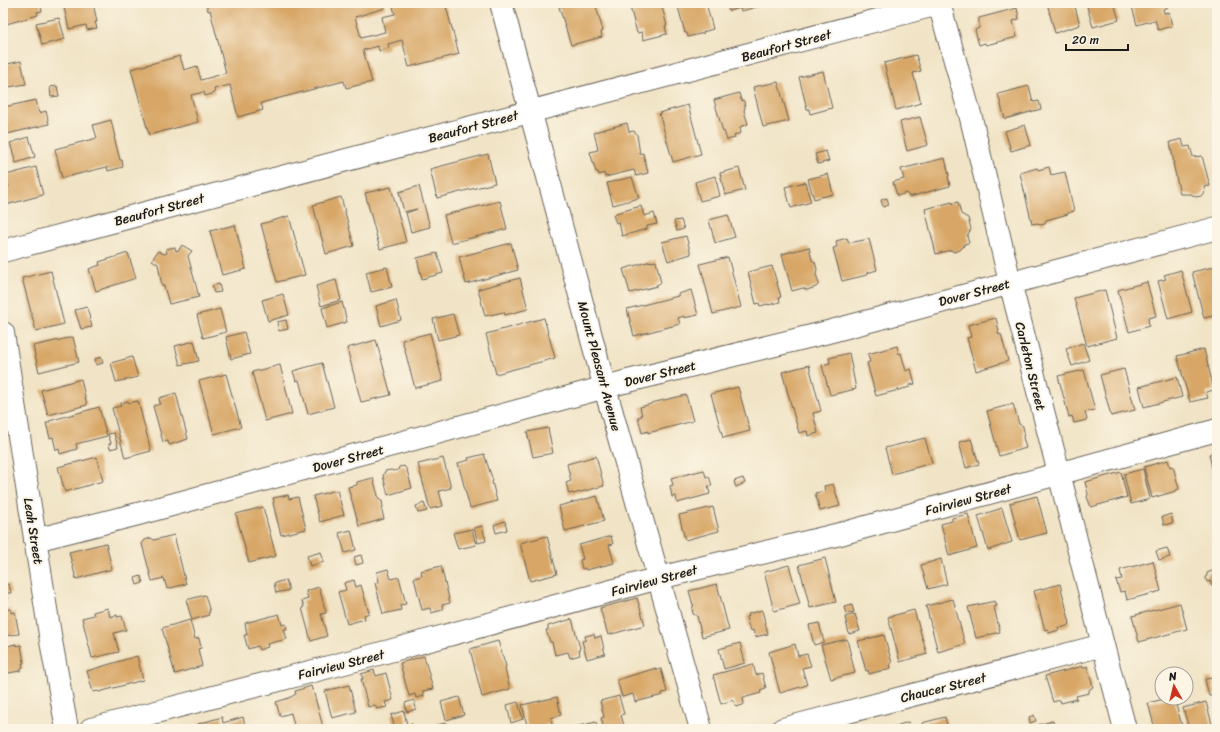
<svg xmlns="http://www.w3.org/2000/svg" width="1220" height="732" viewBox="0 0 1220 732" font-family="Sriracha,sans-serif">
<rect width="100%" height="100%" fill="#fcf5e5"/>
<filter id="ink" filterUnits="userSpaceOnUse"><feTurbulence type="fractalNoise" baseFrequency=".025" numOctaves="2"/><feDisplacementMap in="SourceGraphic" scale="8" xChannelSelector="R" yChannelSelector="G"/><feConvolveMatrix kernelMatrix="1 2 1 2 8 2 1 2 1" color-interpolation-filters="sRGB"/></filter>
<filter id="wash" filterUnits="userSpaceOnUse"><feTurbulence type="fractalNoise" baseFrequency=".012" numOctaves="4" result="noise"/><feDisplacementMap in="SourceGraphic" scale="16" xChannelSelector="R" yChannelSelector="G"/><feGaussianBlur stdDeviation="0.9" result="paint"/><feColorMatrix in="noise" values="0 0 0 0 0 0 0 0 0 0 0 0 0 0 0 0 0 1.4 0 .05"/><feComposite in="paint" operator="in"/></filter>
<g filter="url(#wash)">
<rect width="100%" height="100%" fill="#f1e4c6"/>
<g id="blocks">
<path fill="#d8a768" d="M3,3H40L42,11L37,12L38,15L3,25Z
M63,3H93L97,22H95L97,28L87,30L86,25L69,29Z
M206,3H384L385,8L355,17L361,38L385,32L382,17L395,14L392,3H445L459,54L409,67L402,40L388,44L389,48L379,51L378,46L363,50L372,82L346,88L344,81L261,103L263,110L238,117L230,85L214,89L215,93L205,96L204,92L191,95L198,122L149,135L131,69L180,56L184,70L197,66L201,80L226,73L210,10L208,11Z
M577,3H595L603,31L601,32L602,37L571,45L559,7Z
M632,3H661L667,26H665L667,34L643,40L642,32L637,33L630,7Z
M677,3H706L713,29L703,32L704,33L688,37L687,33H685Z
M727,3H755L756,7L742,11H741L740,8L729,11Z
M1047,3H1074L1080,25L1055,33Z
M1086,3H1114L1119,20L1093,27Z
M1131,3H1167L1168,7L1163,9L1164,13L1169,12L1172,26L1158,30L1155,20L1137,25Z
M1017,8L1019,19L1013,21L1017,37L986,45L985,43L979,45L975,30L979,28V18Z
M59,18L65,39L42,45L36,23Z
M916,55L921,71L913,73L921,103L896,110L884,63Z
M21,61L26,84L3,88V65Z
M823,71L832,108L810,114L809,109H807L799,77Z
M778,82L789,121L763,127L753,87Z
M57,86L59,96L51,97L50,87Z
M1029,86L1033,102L1039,101L1041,109L1005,119L998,94Z
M739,93L741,100L744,101L745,107L744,111L748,124L740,127L741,133L734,135L735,138L727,140L724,131L723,132L714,100Z
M36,100L39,113L46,111L49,124L7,134L5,123L8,122L4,107Z
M688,105L701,154L673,162L659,113Z
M920,117L928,145L907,151L900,122Z
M111,120L115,137H114L120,160H122L123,167L108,171L107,167L62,178L55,149L97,138L93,125Z
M627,123L629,132L634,131L637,135L640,154L643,153L648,173L636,176L634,170L605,177L604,173L599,175L598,172H596L590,152L598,150L594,132Z
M1025,125L1031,145L1011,151L1005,131Z
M29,137L35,157L16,163L10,143Z
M1182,139L1184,147L1190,146L1193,157L1202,156L1210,186L1204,187L1205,191L1201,196L1196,197L1191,194H1180L1173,163H1174L1170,142Z
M826,151L829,161L818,164L815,154Z
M488,154L495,183L437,198L430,169Z
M945,158L949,176H948L950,186L909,197L907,193L897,196L893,182L904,179L901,169Z
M36,167L43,195L6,205L3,189L9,187L6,175Z
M1049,167L1051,175L1065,172L1074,211L1068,213V214L1046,220L1045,224L1040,225L1038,223L1032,224L1020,173L1037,168L1038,170Z
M739,168L745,190L725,195L720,173Z
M828,174L833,194L814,199L808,179Z
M715,176L720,196L700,201L695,182Z
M632,177L639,198L613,205L607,183Z
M805,182L811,202L791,208L785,187Z
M419,186L430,227L411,232L406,213L417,209L404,212L399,192Z
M391,187L406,242L380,249L365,193Z
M341,197L354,246L326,254L313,205Z
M887,198L889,205L883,207L881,200Z
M500,201L507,229L451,243L444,215Z
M952,202L953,204L958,202L961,214L968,218L971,229L967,236L969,243L964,244V246L960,250L954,252L951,250L936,254L925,209Z
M641,206L644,216L654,213L657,224L647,226V229L622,236L619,222L616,223L613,215L616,214V213Z
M728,215L735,237L715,243L709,220Z
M289,216L305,275L277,282L261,224Z
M681,220L684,229L677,231L674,221Z
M235,225L246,269L222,275L210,231Z
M686,236L691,254L668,261L662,242Z
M847,238L849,243L869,239L877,270L867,273V275L842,281L833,248L837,247L836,241Z
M511,243L518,270L466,284L459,257Z
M182,245L192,251L188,256L199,297L169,304L164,286H162L158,264L152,260L158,251L164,254L167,253L166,249L175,247L176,251L179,250Z
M809,247L812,260L815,262L817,269L816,274L819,284L816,287L807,290L803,288L792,291L782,254Z
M128,253L136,278L96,291L89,269L100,265L99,262Z
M437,253L443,273L422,279L417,258Z
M728,257L741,307L713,314L700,264Z
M651,261V262L656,261L661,283L656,285L657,286L630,293L623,269Z
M772,266L781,297H779L780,302L768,305V304L760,306L759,303L756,304L748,272Z
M1217,266V315L1204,318L1192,272Z
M387,267L392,287L371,292L366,272Z
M1181,270L1192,312L1168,319L1158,281L1166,279L1164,275Z
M51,271L64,324L36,331L22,278Z
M520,278L528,309L505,315L504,312L485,316L478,289Z
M336,280L341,300L321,306L316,286Z
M1147,282L1156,316L1148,318L1149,326L1129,332L1118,290Z
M219,284L221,292L214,293L212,286Z
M691,290L698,315L684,318V316L678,318L680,324L634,336L627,309L678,296V294Z
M1105,290L1117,338L1087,346L1074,298Z
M283,294L289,315L268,321L262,300Z
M396,300L401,320L381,326L376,306Z
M342,302L347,322L327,328L322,308Z
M87,307L92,327L81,329L75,310Z
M220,309L226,332L203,338L197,315Z
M453,314L459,335L438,340L433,319Z
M544,318L555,358L496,374L486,334Z
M996,318L999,331L998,332L999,335L1001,334L1008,361L976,371L967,338L971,337L968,325Z
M286,320L288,329L279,331L277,322Z
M244,332L250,354L231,359L226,337Z
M430,333L443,381L415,388L402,340Z
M73,337L79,362L39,372L33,346Z
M376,340L391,395L361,402L347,348Z
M194,341L199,361L180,365L175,346Z
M1083,343L1089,360L1072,366L1066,349Z
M897,346L899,354L901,353L906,371L911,369L915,384L910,385V387L876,396L867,363L870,362L868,354Z
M1204,349L1214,390L1206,392L1208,398L1190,402L1177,356Z
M849,353L856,389L830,395L822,365L830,363L829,358Z
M101,357L103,363L96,365L95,359Z
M132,357L138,377L116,382L111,363Z
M322,363L334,407L308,414L299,380L296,381L293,371Z
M280,365L292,414L265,421L252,372Z
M809,365L821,411L813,413L818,433L808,436L807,431L799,433L782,372Z
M1124,369L1135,410L1111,416L1100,375Z
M1084,370L1095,410L1085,412L1087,420L1074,423L1072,416L1069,417L1058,376Z
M226,374L241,427L214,434L199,381Z
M1177,377L1182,397L1144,407L1139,387Z
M81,379L87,405L48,415L41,390Z
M738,387L750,431L723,438L711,394Z
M176,393L188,439L169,445L168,441L163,442L153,406L160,404L159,398Z
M686,395L693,421L648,433V431L642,433L638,417L642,416L640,407L651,404V403Z
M128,401L129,403L138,401L151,451L125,458L112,408L121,406V403Z
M1013,404L1019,424L1023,426L1024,432L1023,437L1026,448L999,456L987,411Z
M99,407L107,436L76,444L77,449L60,454L59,449L56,450L53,437L50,438L46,423H49V421Z
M548,428L553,453L533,457L527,432Z
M114,433L118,447L110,449L109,444L111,443L108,434Z
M925,438L932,463L892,474L885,448Z
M971,439L979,464L966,468L959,442Z
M1217,453V486H1216L1209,454Z
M484,454L493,481L492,482L497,501L470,508L458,463L469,460L468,458Z
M596,456L604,486L573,494V493L569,494L566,483L571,481L567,464Z
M97,457L103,481L65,492L58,467Z
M443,458L451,488L439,491L443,506L430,509L418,464Z
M1168,460L1170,467L1173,466L1179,489L1176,490V491L1152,498L1144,467Z
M404,466L407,470L412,488L388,495L383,476L385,471L391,470L394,471L398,470L399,467Z
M1143,469L1150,499L1131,504L1124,474Z
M704,470L706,477L709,476L712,486H708L710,494L677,503L676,496L672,497L670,486L673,485L671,478Z
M1121,472L1127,497L1091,507L1087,497L1088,494L1085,482Z
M373,478L379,499L382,501L383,507L382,511L384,519L359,526L348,487L357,485V482Z
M743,478L745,483L736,487L734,481Z
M833,484L840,506L820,511L815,493L825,491L824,486Z
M337,490L344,515L320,522L313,496Z
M288,495L289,499L298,497L306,529L281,535L273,503L274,502L273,498Z
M597,496L604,521L565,531L559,506Z
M1037,496L1047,533L1020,540L1010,503Z
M424,503L427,511L418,513L416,506Z
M263,507L276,556L249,563L236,514Z
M713,507L719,531L685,540L679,515Z
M1002,508L1012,542L988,550L978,516Z
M968,514L977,548L949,556L941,524L952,521V518Z
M1171,514L1173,523L1164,525L1162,517Z
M505,521L507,530L496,533L494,525Z
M482,526L486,541L478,543L474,528Z
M472,529L476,545L458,549L453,533Z
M351,530L356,550L345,553L339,533Z
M174,535L186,584L167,589L164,578L152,581L142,544L145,540L151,538L154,540Z
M547,536L557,574L530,581L520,543Z
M611,536L613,544L609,545L614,563L586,570L585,568L582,569L580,560L583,559L579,545Z
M106,543L112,569L76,579L69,552Z
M1167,548L1170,557L1159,560L1156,551Z
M321,552L324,562L310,566L307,556Z
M361,555L363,563L356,565L354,557Z
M825,558L836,602L810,608L799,565Z
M941,559L947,584L928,589L921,565Z
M1153,561L1161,591L1127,600L1125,591L1120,592L1116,580L1122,579L1120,570Z
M789,565L800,604L774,611L764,572Z
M441,566L450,603L442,605L443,610L431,613L430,608L422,610L414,578L422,576L421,571Z
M388,569L391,579L399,577L406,604L400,605L401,610L383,614L375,583L379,582L377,572Z
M1217,569V584L1212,586L1210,581L1207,582L1205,577L1207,576V573Z
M141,576L143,583L137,585L135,578Z
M4,578L5,585L9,584L11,593H6L7,600L3,601Z
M286,580L289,590L276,593L274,583Z
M354,580L356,587L361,585L369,613L364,615L365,619L347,624L338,592L346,590L344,583Z
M717,584L729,630L702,637L697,616L693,614L692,608L694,605H693L689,591Z
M1060,584L1070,623L1067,626L1060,628L1058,627L1059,630L1049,633L1048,629L1045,630L1034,591Z
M319,587L326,613L321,614L327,636L311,641L302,608L304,607L302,601L308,599L306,591Z
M205,595L210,612L208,613L209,615L192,620L186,600Z
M637,598L645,625L608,635L600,608Z
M953,599L965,644L938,652L926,606Z
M995,601L997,606L994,607L1000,632L976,638L968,607Z
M1180,603L1187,629L1139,642L1132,616Z
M852,605L854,612L846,614L844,607Z
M108,608L110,617L117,615V617L122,616L126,630L114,633L119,652L92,658L82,618L94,615L93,612Z
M11,609V613L15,612L19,634L3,636V610Z
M762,610L768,634L755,637L753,630L750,631L746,617L749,616L748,614Z
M914,610L927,654L900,662L888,617Z
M279,614L282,625L286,624L287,629H284L287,639L267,644L268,647L259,650L258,646L248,649L244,635H247L245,623Z
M855,614L860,631L849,634L845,617Z
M572,619L580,648L579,649L580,655L570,658L568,652L555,655L552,642H550L546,630H548V626Z
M190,620L195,639L199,638L201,648L198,649L202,666L175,674L162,628Z
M819,623L824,642L814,645L809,625Z
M594,634L595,638L601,636L605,654L587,659L582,641L586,640L585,636Z
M884,635L892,663H890L891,668L869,674L868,670L866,671L858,641Z
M847,639L855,673L831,679L821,645Z
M498,641L506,666L505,669L510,689L482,697L470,649Z
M740,643L745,663L724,669L719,649Z
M16,644V646L21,645L24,663H22L23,667L20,671L3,674V647Z
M795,644L798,656L807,654L811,666L802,668L807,685L780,693L769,652Z
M137,656L143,680L99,692L98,691L93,692L87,671Z
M424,656L433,689L423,691L424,696L416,698L415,694L409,696L400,663Z
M753,664L756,675L762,673L766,688L760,690L761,693L743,698L744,704L743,705L736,707L733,700L721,704L713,675Z
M1083,666V668L1087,666L1093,687L1089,690V693L1076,696L1077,699L1061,703L1060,700L1053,702L1045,676Z
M656,668L657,670L661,669L667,692L662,693L663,695L635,702L633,694L622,697L617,680Z
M374,670L376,676L386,673L393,700L385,702L387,707L377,709L375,705L368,707L361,679H363L361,674Z
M1212,678L1216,695L1209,696L1205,679Z
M349,685L356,712L332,718L325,691Z
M311,686L312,690H313L323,727L315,729H295L291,713L280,716L276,702L289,698L296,694L295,691Z
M619,696L624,714L621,715L625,729H604L601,718L604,717L600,701Z
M459,697L464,715L446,720L441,702Z
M557,697L561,715L551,718L552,724L528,729L522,705Z
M1168,698H1174L1183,729H1155L1148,703Z
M414,700L416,709L407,712L405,703Z
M518,702L523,719L511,723L507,705Z
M1206,702L1213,728L1189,729L1183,708Z
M404,711L407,725L412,724L413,728L395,729L391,715Z
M1034,715L1036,721L1030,723L1029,717Z
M222,717L223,723L243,717L246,729H200L198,724Z
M945,717L948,729H923L922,723Z
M1053,721L1055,729H1034V726Z
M596,722L598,729H570V728Z
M909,722L911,729H884Z
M446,723L447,729H437L436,725Z"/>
</g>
</g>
<g filter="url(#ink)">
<use href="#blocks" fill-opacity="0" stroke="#676258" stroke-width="1"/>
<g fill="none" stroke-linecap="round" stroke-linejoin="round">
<g stroke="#676258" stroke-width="24">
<path id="minor" d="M939,3L971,118L1010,282L1103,645L1125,729
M3,251C316,167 630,86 942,3
M3,333L51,641L67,729
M35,540L138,514L624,382L828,332L1217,228
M91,729L367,657L659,578L844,533L1217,430
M783,729L1103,645"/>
</g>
<g stroke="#676258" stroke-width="24">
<path id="secondary" d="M501,3L605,388L701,729"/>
</g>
<use href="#minor" stroke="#fff" stroke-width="22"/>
<use href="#secondary" stroke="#fff" stroke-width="22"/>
</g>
</g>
<g text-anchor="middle" stroke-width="4" stroke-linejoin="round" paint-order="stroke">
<g font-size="13" fill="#1c1c1c" stroke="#fcf5e5">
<text transform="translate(786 45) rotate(-15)" y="5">Beaufort Street</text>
<text transform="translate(473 126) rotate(-15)" y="5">Beaufort Street</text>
<text transform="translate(159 209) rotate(-15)" y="5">Beaufort Street</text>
<text transform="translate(974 292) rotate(-15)" y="5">Dover Street</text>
<text transform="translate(600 366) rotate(75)" y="5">Mount Pleasant Avenue</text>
<text transform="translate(1031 366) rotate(76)" y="5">Carleton Street</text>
<text transform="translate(660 373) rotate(-14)" y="5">Dover Street</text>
<text transform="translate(348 458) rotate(-15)" y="5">Dover Street</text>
<text transform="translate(968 499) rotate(-15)" y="5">Fairview Street</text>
<text transform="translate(34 531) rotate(81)" y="5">Leah Street</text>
<text transform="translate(654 580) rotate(-15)" y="5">Fairview Street</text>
<text transform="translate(341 664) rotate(-14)" y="5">Fairview Street</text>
<text transform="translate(943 687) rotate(-14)" y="5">Chaucer Street</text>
</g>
</g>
<rect width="1220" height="732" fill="none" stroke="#fcf5e5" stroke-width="16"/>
<g transform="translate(1174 686) rotate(352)"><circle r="19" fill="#fcf5e5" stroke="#a29e95"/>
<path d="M0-3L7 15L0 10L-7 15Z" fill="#c8321e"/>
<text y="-6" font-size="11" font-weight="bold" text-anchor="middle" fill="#1c1c1c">N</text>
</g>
<path d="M1066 44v6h62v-6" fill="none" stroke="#1c1c1c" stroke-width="2"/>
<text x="1072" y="44" font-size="12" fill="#1c1c1c" stroke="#fcf5e5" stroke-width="3" paint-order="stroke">20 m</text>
</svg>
